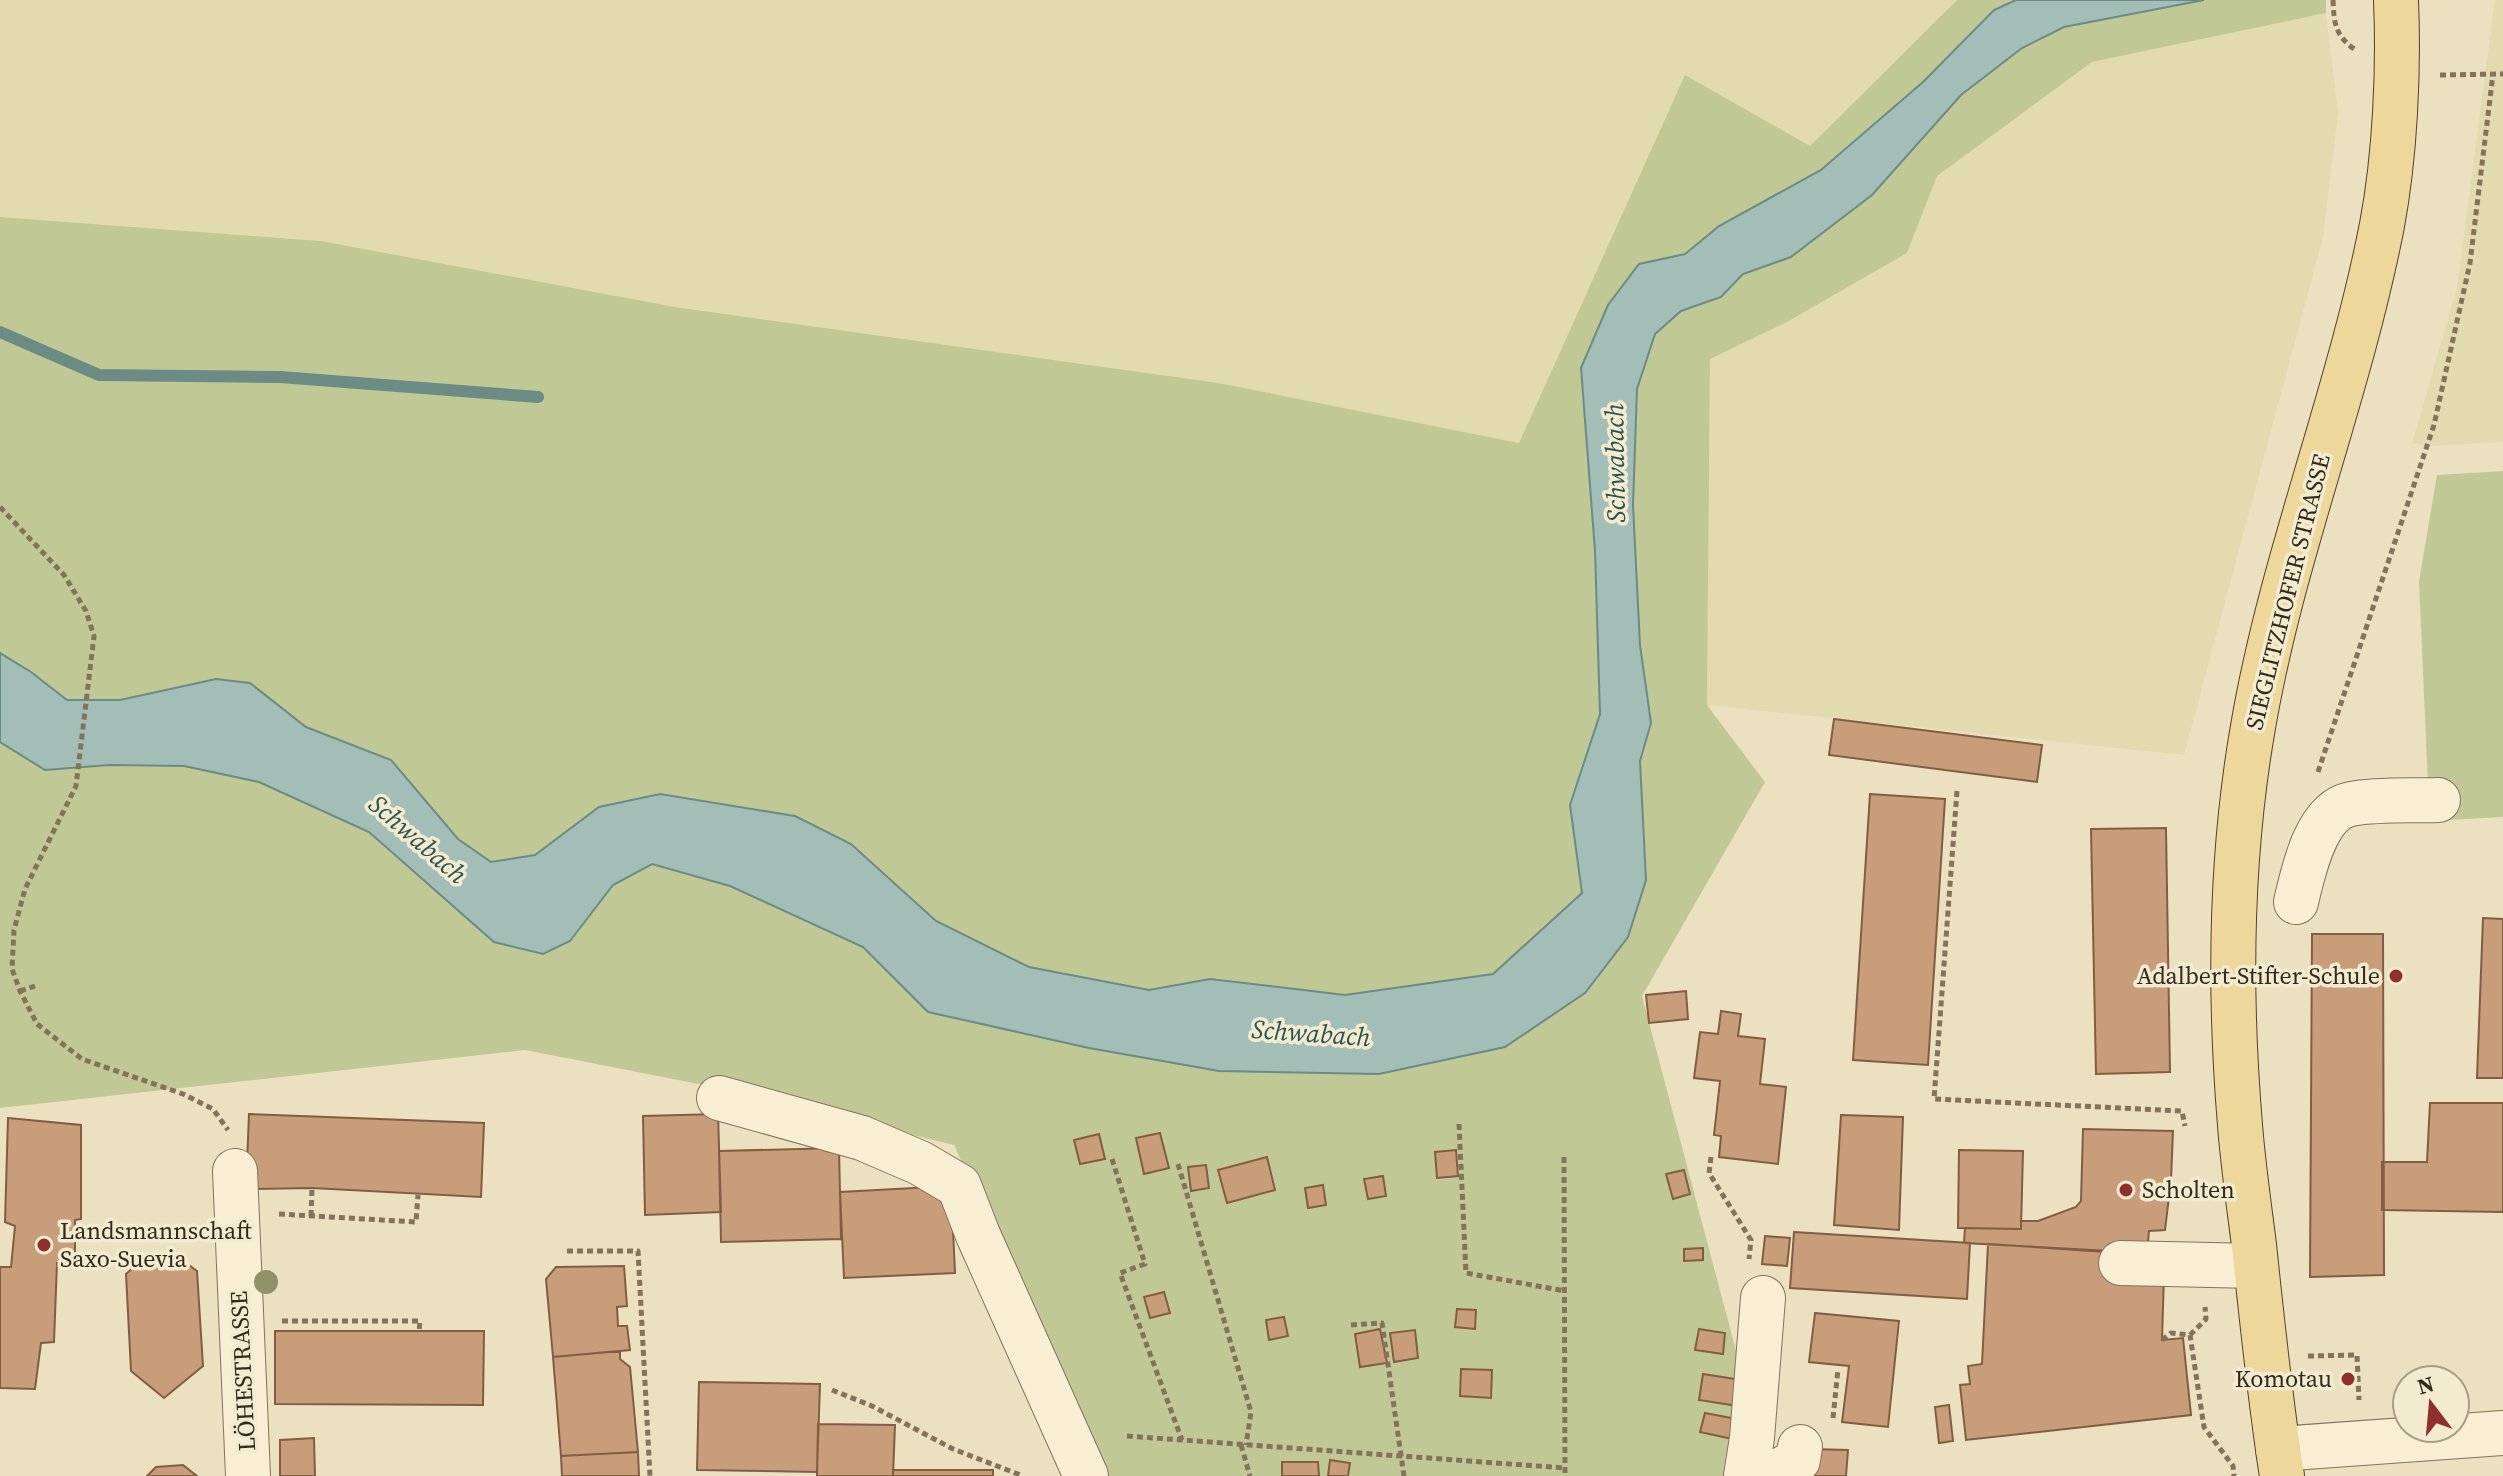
<svg xmlns="http://www.w3.org/2000/svg" width="2503" height="1476" viewBox="0 0 2503 1476" font-family="'Source Serif 4',serif">
<rect width="100%" height="100%" fill="#ebe1c1"/>
<path fill="#e1dbaf" d="M0,0H1957L1810,146L1685,76L1519,443L1219,383L675,307L321,241L0,217Z
M2495,0H2503V442L2430,446L2412,443L2457,288Z
M2326,13L2338,113L2323,237L2184,755L1707,705L1710,358L1787,322L1907,253L1937,176L2092,62Z"/>
<path fill="#c0c996" d="M1957,0H2016L1994,10L1923,82L1821,170L1719,226L1685,254L1639,264L1595,552L1600,714L1570,805L1582,893L1493,974L1345,995L1210,979L1149,990L1029,968L936,921L851,844L795,816L660,794L599,807L535,855L491,862L458,839L391,761L306,727L250,683L216,679L120,700H66L31,672L0,653V217L321,241L675,307L1219,383L1519,443L1685,75L1810,146Z
M2204,0H2326V13L2092,62L1937,176L1907,253L1787,322L1710,359L1707,705L1765,782L1642,996L1748,1396L1738,1476H1100L954,1145L714,1087L525,1050L0,1108V742L45,770L109,765L184,766L259,782L369,832L494,942L570,941L613,885L652,864L730,886L863,947L928,1012L1089,1048L1219,1071L1378,1074L1505,1047L1585,993L1628,937L1646,880L1640,761L1651,723L1640,645L1633,505L1637,389L1655,334L1681,311L1721,297L1743,274L1791,257L1872,195L1961,95L2022,48L2064,27Z
M2503,471V817L2447,820L2446,785L2428,786L2419,581L2437,475Z"/>
<path fill="#a3beb7" stroke="#6b8b85" stroke-width="2" d="M2016,0H2204L2064,27L2022,48L1961,95L1872,195L1791,257L1743,274L1721,297L1681,311L1655,334L1637,389L1633,505L1640,645L1651,723L1640,761L1646,880L1628,937L1585,993L1505,1047L1379,1074L1219,1071L1089,1048L928,1012L863,947L730,886L652,864L613,885L570,941L543,954L494,942L369,832L259,782L184,766L109,765L45,770L0,742V653L31,672L67,700H120L216,679L250,683L306,727L391,760L458,839L491,862L535,855L599,807L660,794L795,816L851,844L936,921L1029,967L1149,990L1210,979L1345,995L1493,974L1582,893L1570,805L1600,714L1595,551L1581,368L1608,305L1639,264L1685,254L1719,226L1821,170L1923,82L1994,10Z"/>
<g fill="none" stroke-linecap="round" stroke-linejoin="round">
<path stroke="#6b8b85" stroke-width="12" d="M0,332L99,375L280,377L538,397"/>
</g>
<path fill="#c89d79" stroke="#825d41" stroke-width="2" d="M1834,719L2042,745L2037,782L1829,755Z
M1870,794L1945,799L1928,1065L1853,1060Z
M2166,828L2170,1072L2096,1074L2091,829Z
M2483,918L2503,919V1078H2477Z
M2312,934H2383L2384,1275L2310,1277Z
M1686,991L1688,1019L1649,1023L1646,995Z
M1721,1011L1741,1014L1738,1036L1765,1039L1760,1084L1786,1087L1778,1164L1719,1157L1721,1136L1714,1135L1720,1081L1694,1078L1700,1032L1718,1034Z
M2430,1103H2503V1212L2382,1210V1162H2427Z
M249,1114L484,1123L481,1197L312,1188L246,1189Z
M718,1114L721,1212L645,1215L643,1116Z
M1841,1115L1903,1117L1899,1230L1834,1225Z
M8,1118L81,1125V1219L75,1220V1263H57L54,1342L41,1343L35,1389L0,1388V1267H11L15,1226L5,1222Z
M2083,1129L2173,1131L2171,1180L2165,1230L2149,1231L2147,1253L1964,1243L1965,1228L2021,1229V1221H2038L2076,1207L2081,1201Z
M1160,1133L1169,1168L1144,1174L1136,1138Z
M1099,1134L1105,1159L1080,1164L1074,1140Z
M839,1148L841,1239L721,1242L719,1151Z
M1456,1150L1458,1176L1437,1178L1435,1152Z
M1959,1150L2023,1151L2021,1229L1958,1228Z
M1267,1157L1275,1190L1227,1203L1218,1170Z
M1206,1165L1209,1188L1191,1191L1188,1167Z
M1684,1170L1690,1194L1673,1199L1666,1174Z
M1383,1176L1386,1196L1368,1199L1364,1179Z
M1323,1185L1326,1205L1308,1208L1305,1188Z
M951,1186L955,1273L844,1278L840,1192Z
M1794,1232L1970,1243L1967,1299L1790,1288Z
M1765,1236L1790,1238L1787,1266L1762,1264Z
M1988,1244L2121,1253L2164,1274L2162,1340L2183,1338L2191,1415L1966,1440L1960,1385L1970,1384L1968,1366L1982,1364Z
M1703,1248V1260L1684,1261V1249Z
M174,1254L197,1271L203,1366L164,1398L131,1371L126,1274L147,1256Z
M624,1266L627,1306L617,1307L618,1326H627L630,1350L553,1357L546,1279L556,1267Z
M1164,1292L1170,1313L1150,1318L1144,1297Z
M1457,1309L1476,1310L1475,1329L1455,1327Z
M1815,1313L1899,1321L1888,1427L1842,1422L1849,1366L1809,1362Z
M1284,1317L1288,1336L1269,1340L1266,1320Z
M1380,1329L1387,1363L1360,1367L1355,1334Z
M1699,1329L1725,1333L1723,1354L1695,1350Z
M1415,1330L1418,1358L1394,1362L1390,1333Z
M275,1331H484L483,1405L275,1404Z
M620,1351V1359L630,1367L638,1452L561,1456L553,1357Z
M1461,1369L1492,1370L1491,1398L1460,1396Z
M1703,1374L1742,1380L1738,1406L1699,1400Z
M699,1382L820,1384L817,1472L697,1470Z
M1949,1405L1953,1441L1939,1443L1935,1407Z
M1705,1413L1742,1420L1737,1440L1700,1432Z
M818,1424L895,1425L893,1476H817Z
M314,1438L315,1476H280V1440Z
M1811,1449L1848,1450L1846,1476H1809Z
M638,1452L639,1476H562L561,1456Z
M1330,1460L1350,1463L1348,1476H1328Z
M1282,1462H1318L1319,1476H1282Z
M183,1465L197,1476H147L156,1467Z
M893,1470H993V1476H893Z"/>
<g fill="none" stroke-linecap="round" stroke-linejoin="round">
<g stroke="#84725a" stroke-width="46">
<path id="minor" d="M2296,902C2303,873 2315,811 2351,804C2378,799 2410,801 2438,800
M719,1098L862,1138L920,1163L959,1186L978,1235L1086,1476
M235,1171L248,1476
M2121,1263L2256,1266
M2278,1449L2503,1433
M1746,1476L1752,1438L1763,1298
M1770,1476L1798,1460L1800,1447"/>
</g>
<g stroke="#52402e" stroke-width="46">
<path id="major" d="M2282,1476C2270,1399 2262,1322 2254,1245C2249,1205 2243,1165 2240,1125C2229,993 2230,858 2253,727C2282,557 2349,395 2382,225C2395,156 2399,71 2396,0"/>
</g>
<path stroke="#84725a" stroke-width="5" stroke-dasharray="6 4" stroke-linecap="butt" d="M2333,0C2334,23 2335,35 2354,49
M2440,75L2503,74
M0,507L64,575L86,611L94,636L76,786L25,889L14,930L12,969L20,991L37,1024L82,1059L183,1094L213,1109L228,1130
M2318,772L2434,425L2470,263L2493,74
M1957,791L1934,1099L2182,1111L2185,1126
M20,991L35,986
M1459,1124L1466,1273L1565,1291
M1564,1157L1565,1476
M1711,1157L1709,1173L1751,1240L1749,1259
M1112,1159L1145,1264L1120,1273L1182,1440
M1178,1164L1251,1412L1246,1445
M279,1214L416,1222L418,1195
M311,1216L312,1188
M567,1251H638L650,1476
M282,1321H420L419,1331
M1351,1325L1382,1323L1404,1476
M2190,1335L2206,1319L2205,1307
M2162,1340L2171,1333L2190,1335L2204,1427L2233,1466L2234,1476
M2308,1356L2357,1355L2359,1400
M832,1390L872,1406L953,1449L1023,1476
M1833,1418L1838,1369
M1127,1436L1565,1468
M1241,1445L1250,1476"/>
<use href="#minor" stroke="#f7eed4" stroke-width="44"/>
<use href="#major" stroke="#eed79a" stroke-width="44"/>
</g>
<circle fill="#8f916b" cx="266" cy="1282" r="12"/>
<g fill="#90302d" stroke="#f3ebd0" stroke-width="3">
<circle cx="2396" cy="976" r="8"/>
<circle cx="2126" cy="1190" r="8"/>
<circle cx="44" cy="1245" r="8"/>
<circle cx="2348" cy="1379" r="8"/>
</g>
<g text-anchor="middle" stroke-width="7" stroke-linejoin="round" paint-order="stroke">
<g font-size="24" fill="#34291d" stroke="#f3ebd0">
<text transform="translate(2288 592) rotate(-76)" y="8">SIEGLITZHOFER STRASSE</text>
<text transform="translate(243 1371) rotate(-93)" y="8">LÖHESTRASSE</text>
</g>
<g font-size="24" fill="#34291d" stroke="#f3ebd0" text-anchor="end">
<text x="2380" y="984">Adalbert-Stifter-Schule</text>
<text x="2142" y="1198" text-anchor="start">Scholten</text>
<text x="60" y="1239" text-anchor="start">Landsmannschaft<tspan x="60" dy="28">Saxo-Suevia</tspan></text>
<text x="2332" y="1387">Komotau</text>
</g>
<g font-size="26" font-style="italic" fill="#2d5353" stroke="#f3ebd0">
<text transform="translate(1615 463) rotate(-91)" y="9">Schwabach</text>
<text transform="translate(418 839) rotate(41)" y="9">Schwabach</text>
<text transform="translate(1311 1033) rotate(4)" y="9">Schwabach</text>
</g>
</g>
<g transform="translate(2431 1404) rotate(344)"><circle r="38" fill="#f3ebd0" stroke="#a79d88" stroke-width="2"/>
<path d="M0-6L14 30L0 20L-14 30Z" fill="#90302d"/>
<text y="-12" font-size="22" font-weight="bold" text-anchor="middle" fill="#34291d">N</text>
</g>
</svg>
